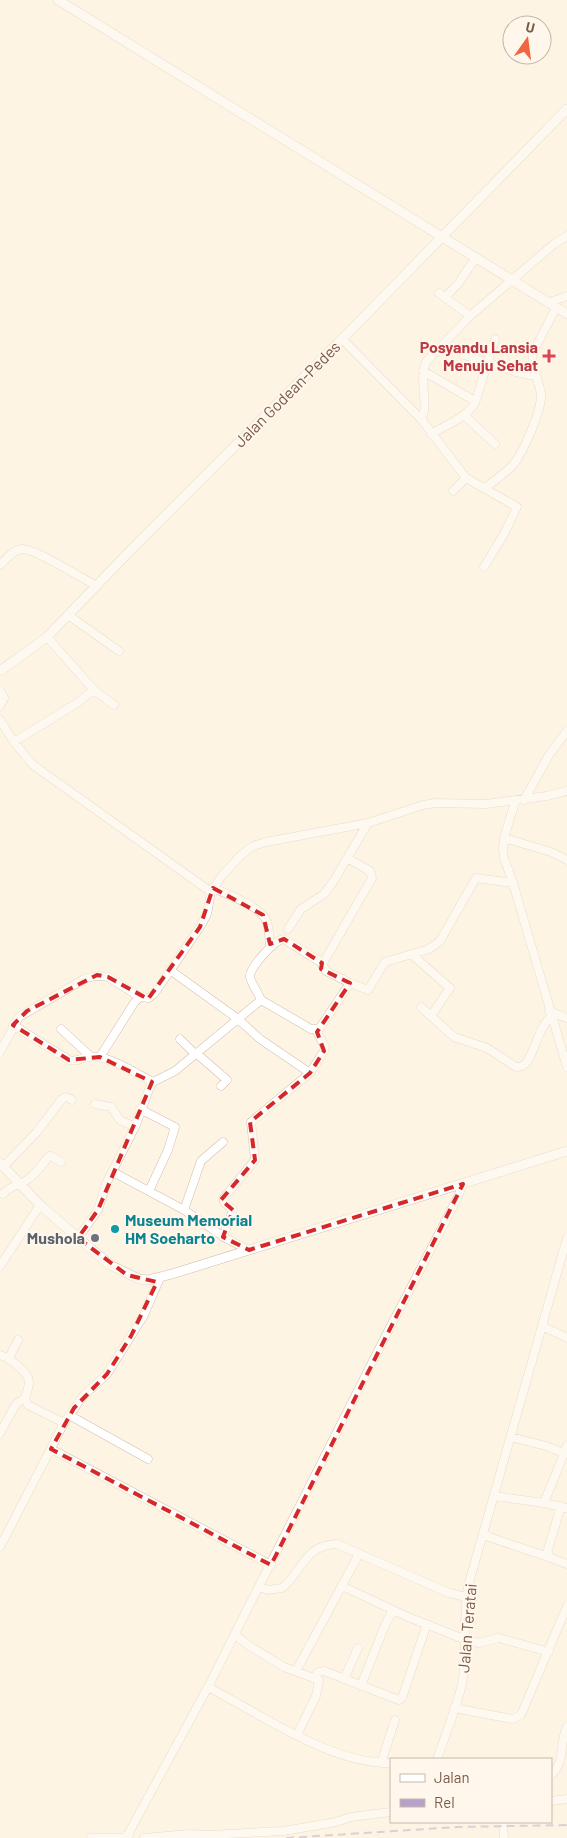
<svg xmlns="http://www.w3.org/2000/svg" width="567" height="1838" viewBox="0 0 567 1838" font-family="Barlow,sans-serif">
<rect width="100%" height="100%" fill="#fef4e4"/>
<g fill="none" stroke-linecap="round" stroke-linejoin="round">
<g stroke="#d3bdac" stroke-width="9">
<path id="minor" d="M439,293L470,316
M445,297L458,284L476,257
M548,303L567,296
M342,339L421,419
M464,355L516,372L535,376
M423,371L475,401
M464,415L495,444
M431,434C446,425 466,418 475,403L495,339
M485,488C494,481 504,474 512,466C523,454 542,410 541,394C539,379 530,368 533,352L556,308
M453,491L466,478
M0,565C6,559 13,550 22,549C34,548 82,578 96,586
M484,567L504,534L517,507L466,478L421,419C430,406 418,381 426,362L470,316L554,244L567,236
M68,615L119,651
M47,637L94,690L114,705
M0,691L4,698L0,706
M0,720L14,742L33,765L211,892
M14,742L77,703L94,690
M524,800L549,755L567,731
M515,802L504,838L503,849L504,858L513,883L567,1067
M504,838L551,852L567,860
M347,858L370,871L372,878L322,965L326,971L350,983
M213,888C227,894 260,906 266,920C270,928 269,938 270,947
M288,929L301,909L324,894L333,882L368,823
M411,954L450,988L431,1016
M170,970L238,1019L260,1039L310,1073L324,1051L325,1047L316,1030
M261,1000L311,1029H319L350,983L368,990L385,962L429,949L440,941L476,878L513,883
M421,1007L454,1037L487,1048L516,1067C519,1067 521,1067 524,1065C534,1057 537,1029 551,1016
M549,1011L567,1018
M13,1025L69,1060C79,1063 86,1054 99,1057C118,1061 137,1074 153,1082
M61,1029L90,1056
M180,1039L195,1054
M0,1052L19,1017L86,978C94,976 100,975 108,977L140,997L149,998L154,994L200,927L207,914L211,892L221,877L241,855L253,846L266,842L368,823L423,805L436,803L486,804L547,796L567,791
M196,1053L227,1080L221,1086
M100,1057L134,1003L140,997
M95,1104L111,1107L120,1120L135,1127
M140,1109L175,1127L168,1150L149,1191
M3,1167L36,1133L62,1099L66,1097L72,1100
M113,1172L184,1210L227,1239L249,1250
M3,1194C9,1186 18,1186 27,1180C36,1174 42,1165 49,1156H51L61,1162
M184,1210L201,1161L223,1142
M223,1237L233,1210L224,1202V1198L255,1160L251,1122L310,1073
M78,1238L98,1210L106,1184L135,1127L150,1087L153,1082L175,1071L261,1000C259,994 250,981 250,977C249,968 275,939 284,939L322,963
M0,1266L40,1205
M542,1326L567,1338
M0,1355C9,1358 29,1372 29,1382C29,1388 26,1394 25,1398L28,1405L64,1423
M9,1358L18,1340
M69,1415L148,1459
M0,1433L16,1404L25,1398
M511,1437L546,1446L564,1453
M51,1449L271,1565
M494,1496L544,1503L567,1446
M544,1503L567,1508
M561,1506L547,1553L551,1558L567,1564
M483,1535L551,1558
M0,1547L64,1423L83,1396L107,1374L144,1315L160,1278
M342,1586L408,1617L466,1640L479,1643L499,1638L549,1652
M259,1587L268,1590L282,1588C303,1571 304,1545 337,1544L449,1593L466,1597
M235,1635L251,1647L284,1667L319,1680L316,1696L297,1735
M296,1671L359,1554
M315,1677L318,1672L324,1671L399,1700L402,1698L427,1624
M344,1679L358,1648
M361,1686L385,1625L393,1610
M208,1687C260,1714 331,1764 391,1763
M454,1708L512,1719L521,1715L567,1606
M437,1759C445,1736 459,1702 463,1679C467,1647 462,1614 469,1583L567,1238
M381,1763L395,1720
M551,1775C567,1760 558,1745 567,1727
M551,1801L567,1799
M503,1822L504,1838
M91,1838H123L129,1835
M126,1838L208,1687L383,1341L457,1199L463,1184
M144,1838L189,1834L209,1835L284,1831L336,1822L351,1817L391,1812"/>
</g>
<g stroke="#d3bdac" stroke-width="10">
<path id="tertiary" d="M58,0L567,314
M0,671L47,637L126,555L353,328L567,109
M0,1163L40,1205L110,1265L139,1279L148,1280L172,1274L567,1151"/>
</g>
<use href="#minor" stroke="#fff" stroke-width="8"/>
<use href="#tertiary" stroke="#fff" stroke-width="9"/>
<path stroke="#b6a1c9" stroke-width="2" stroke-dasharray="8 5" stroke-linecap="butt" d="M286,1838L457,1827L567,1825"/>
</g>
<path d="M0 0H567V1838H0ZM213,888L263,915L270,944L284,939L322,963L321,969L350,983L317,1032L324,1051L310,1073L250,1122L255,1160L221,1200L233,1210L223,1237L249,1250L463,1184L271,1565L51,1449L74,1408L107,1374L131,1336L157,1282L127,1275L78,1238L98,1210L152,1082L100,1057L69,1060L13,1025L27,1011L97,975L108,977L148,999L200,927Z" fill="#fef4e4" fill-opacity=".55" fill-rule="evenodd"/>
<path fill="none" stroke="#d62828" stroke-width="4" stroke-dasharray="10 6" stroke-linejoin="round" d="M213,888L263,915L270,944L284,939L322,963L321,969L350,983L317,1032L324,1051L310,1073L250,1122L255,1160L221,1200L233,1210L223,1237L249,1250L463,1184L271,1565L51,1449L74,1408L107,1374L131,1336L157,1282L127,1275L78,1238L98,1210L152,1082L100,1057L69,1060L13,1025L27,1011L97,975L108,977L148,999L200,927Z"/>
<path fill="#e0444e" stroke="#fff7ec" stroke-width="2" d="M546.5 348.5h5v5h5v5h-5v5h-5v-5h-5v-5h5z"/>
<circle fill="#0f9aa8" stroke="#fff7ec" stroke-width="2" cx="115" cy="1229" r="5"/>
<circle fill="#6b7280" stroke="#fff7ec" stroke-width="2" cx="95" cy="1238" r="5"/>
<g text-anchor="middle" stroke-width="4" stroke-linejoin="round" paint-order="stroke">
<g font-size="16" font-weight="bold" fill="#be3a42" stroke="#fff7ec" text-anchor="end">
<text x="538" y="353">Posyandu Lansia<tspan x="538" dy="18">Menuju Sehat</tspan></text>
</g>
<g font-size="16" fill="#795947" stroke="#fff7ec">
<text transform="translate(287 394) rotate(-45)" y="6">Jalan Godean-Pedes</text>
<text transform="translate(467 1628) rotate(-85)" y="6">Jalan Teratai</text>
</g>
<g font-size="16" font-weight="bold" fill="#0d838f" stroke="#fff7ec" text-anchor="start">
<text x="125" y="1226">Museum Memorial<tspan x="125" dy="18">HM Soeharto</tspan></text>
</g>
<g font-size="16" font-weight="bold" fill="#5b616d" stroke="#fff7ec" text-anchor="end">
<text x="85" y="1244">Mushola</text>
</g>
</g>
<rect x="390" y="1758" width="162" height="65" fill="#fff7ec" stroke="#c9b8aa"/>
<rect x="400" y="1774" width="25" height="8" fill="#ffffff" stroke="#c9b8aa"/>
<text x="434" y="1783" font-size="15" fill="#795947">Jalan</text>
<rect x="400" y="1799" width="25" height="8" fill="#b6a1c9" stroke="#c9b8aa"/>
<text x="434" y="1808" font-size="15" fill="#795947">Rel</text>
<g transform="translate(527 40) rotate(14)"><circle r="24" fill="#fff7ec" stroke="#c9b8aa"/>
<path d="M0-4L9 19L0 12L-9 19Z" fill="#f2663f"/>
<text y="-8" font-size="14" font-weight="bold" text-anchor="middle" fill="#795947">U</text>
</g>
</svg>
